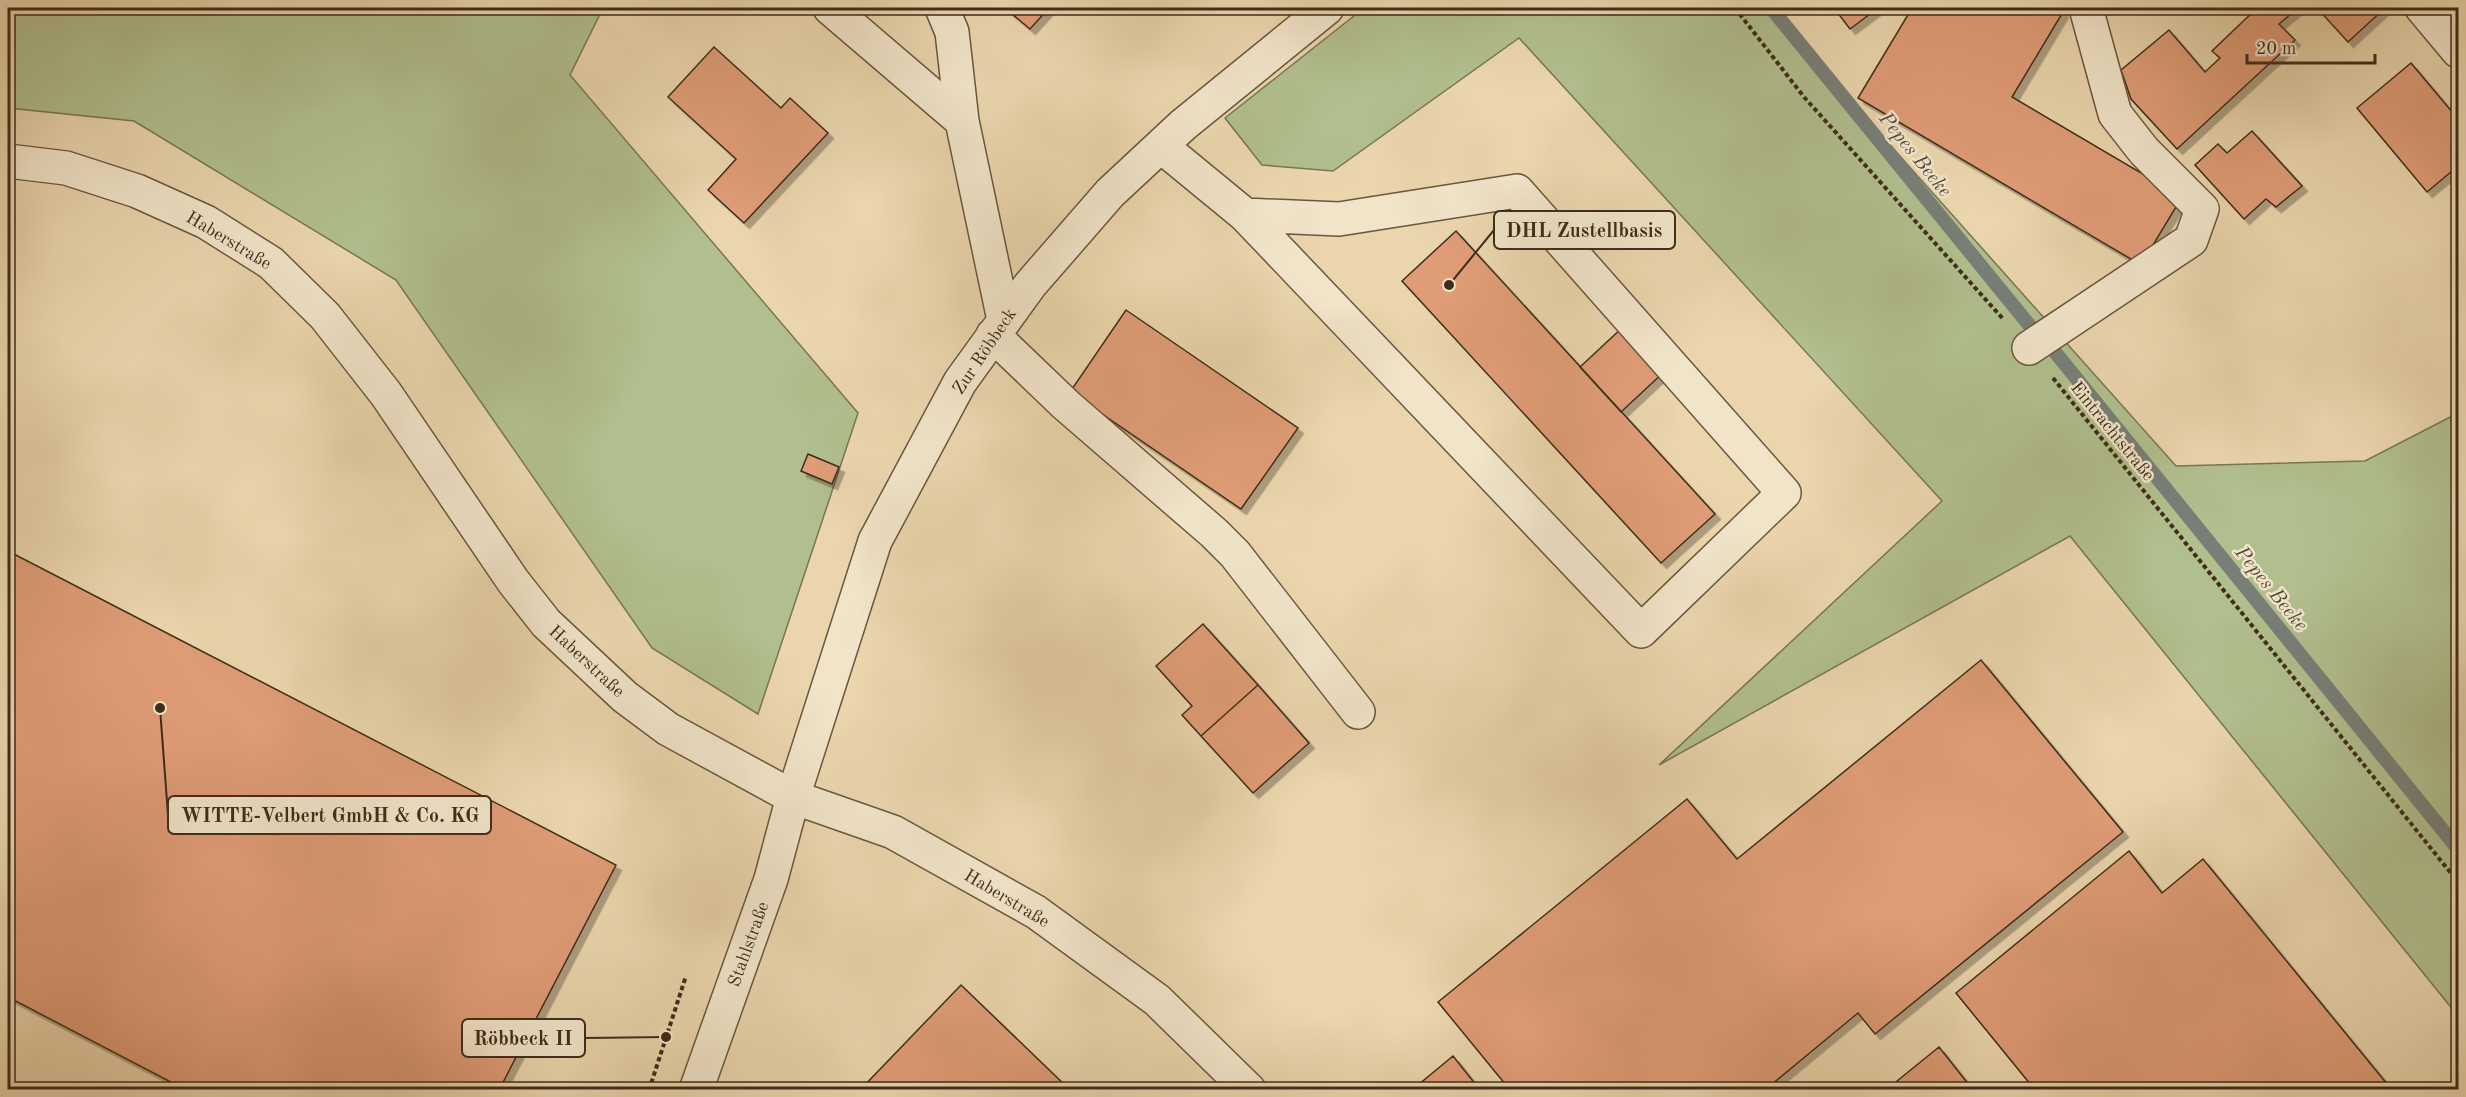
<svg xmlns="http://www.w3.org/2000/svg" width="2466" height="1097" viewBox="0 0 2466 1097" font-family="'Old Standard TT',serif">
<defs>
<filter id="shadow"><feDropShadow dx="5.5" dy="5.5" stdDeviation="0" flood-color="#0004"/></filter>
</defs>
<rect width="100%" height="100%" fill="#ead5ac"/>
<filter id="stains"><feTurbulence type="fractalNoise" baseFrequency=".00333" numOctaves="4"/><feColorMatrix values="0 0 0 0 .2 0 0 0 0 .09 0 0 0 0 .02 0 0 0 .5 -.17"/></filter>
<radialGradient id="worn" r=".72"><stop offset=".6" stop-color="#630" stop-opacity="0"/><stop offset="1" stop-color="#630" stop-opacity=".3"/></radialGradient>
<path fill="#b1be8d" stroke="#787653" stroke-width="1.5" d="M8,8H603L570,75L858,413L758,714L652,648L396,280L134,121L8,108Z
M1364,8H1768L2176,466L2365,461L2458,413V1016L2070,536L1659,765L1942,501L1519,38L1333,171L1262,165L1225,118Z"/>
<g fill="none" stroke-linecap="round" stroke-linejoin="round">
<path stroke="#787f77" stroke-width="14" d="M1771,8L2030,326
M2055,352L2458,849"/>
</g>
<path fill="#df9c77" stroke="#3f2d19" stroke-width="1.5" filter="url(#shadow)" d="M1005,8H1049L1030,29Z
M1834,8H1878L1850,29Z
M1912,8H2055L2063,12L2012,97L2182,197L2141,265L1858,98Z
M2257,8H2298L2279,24L2295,40L2177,149L2131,99L2121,70L2169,30L2205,72L2220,58L2212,51Z
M2320,8H2385L2348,42L2318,9Z
M714,47L781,108L790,98L828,133L744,223L708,190L736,159L668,97Z
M2411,63L2458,119V166L2427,192L2357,108Z
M2252,131L2302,186L2276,207L2266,199L2244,219L2195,165L2218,144L2227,153Z
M1456,231L1715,514L1661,563L1402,281Z
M1126,310L1298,428L1241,509L1070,392Z
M1624,326L1665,371L1621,412L1580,367Z
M808,454L839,467L832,484L801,471Z
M8,551L616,865L499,1090H186L8,997Z
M1203,624L1258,685L1201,736L1182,715L1192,706L1156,666Z
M1981,660L2123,832L1875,1034L1858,1013L1765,1090H1510L1438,1002L1687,799L1737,859Z
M1258,685L1309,743L1253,793L1201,736Z
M2129,851L2162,893L2203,859L2392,1090H2035L1956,993Z
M961,985L1070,1090H860Z
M1939,1047L1973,1090H1886Z
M1453,1056L1480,1090H1412Z"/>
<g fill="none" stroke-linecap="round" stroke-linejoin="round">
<g stroke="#6a573e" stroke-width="36">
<path id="minor" d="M830,8L962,121L1004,320
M942,8L952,32L962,121
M2422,8L2458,51
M1161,146L1245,215L1641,631L1784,493L1517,191L1339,219L1245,215
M8,161L66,168L137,191L206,222L271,263L325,316L386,394L513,581L546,623L625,697L668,729L793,797L893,832L1036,912L1157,1000L1249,1090
M993,335L1066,405L1214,533L1235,554L1358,712
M2029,348L2191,240L2202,209L2144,151L2115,114L2086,8
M696,1090L771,879L793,797L875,541L960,382L1030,285L1110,193L1183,125L1327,8"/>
</g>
<path stroke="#3f2d19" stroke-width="4" stroke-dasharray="4.5 3" stroke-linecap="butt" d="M1735,8L1804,97L2004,320
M2053,378L2458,882
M649,1090L686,976"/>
<use href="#minor" stroke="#f1e4c9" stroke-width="33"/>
</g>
<g text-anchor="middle" stroke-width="5" stroke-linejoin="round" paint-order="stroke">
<g font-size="18" fill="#3f2d19" stroke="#f1e4c9">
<text transform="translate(229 240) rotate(31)" y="6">Haberstraße</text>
<text transform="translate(984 351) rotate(-56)" y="6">Zur Röbbeck</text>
<text transform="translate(2113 431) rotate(51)" y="6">Eintrachtstraße</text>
<text transform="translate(587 661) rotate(43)" y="6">Haberstraße</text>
<text transform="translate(1007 898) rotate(31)" y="6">Haberstraße</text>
<text transform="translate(748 944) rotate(-70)" y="6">Stahlstraße</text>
</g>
<g font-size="20" font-style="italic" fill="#524838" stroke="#f1e4c9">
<text transform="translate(1916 154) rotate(51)" y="7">Pepes Beeke</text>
<text transform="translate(2272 588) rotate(51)" y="7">Pepes Beeke</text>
</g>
</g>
<path fill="none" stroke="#3f2d19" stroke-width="2" d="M1449 285L1494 230M160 708L168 815M666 1037L585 1038"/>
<g fill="#3f2d19" stroke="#f1e4c9" stroke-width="2">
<circle cx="1449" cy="285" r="6"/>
<circle cx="160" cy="708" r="6"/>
<circle cx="666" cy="1037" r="6"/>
</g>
<g fill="#f1e4c9" stroke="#3f2d19" stroke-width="2">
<rect x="1494" y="211" width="181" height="38" rx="6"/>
<rect x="168" y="796" width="323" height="38" rx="6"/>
<rect x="462" y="1019" width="123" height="38" rx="6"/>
</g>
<g font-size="20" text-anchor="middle" font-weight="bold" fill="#3f2d19">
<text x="1584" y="237">DHL Zustellbasis</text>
<text x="330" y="822">WITTE-Velbert GmbH &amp; Co. KG</text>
<text x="523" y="1045">Röbbeck II</text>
</g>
<rect width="2466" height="1097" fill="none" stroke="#ead5ac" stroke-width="30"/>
<rect x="9" y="9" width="2448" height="1079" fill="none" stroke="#3f2d19" stroke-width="3"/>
<rect x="15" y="15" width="2436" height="1067" fill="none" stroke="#3f2d19" stroke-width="1.5"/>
<path d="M2247 54v9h128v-9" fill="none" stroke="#3f2d19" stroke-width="3"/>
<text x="2256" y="54" font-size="18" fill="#3f2d19" stroke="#f1e4c9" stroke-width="4.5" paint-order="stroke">20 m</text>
<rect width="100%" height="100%" filter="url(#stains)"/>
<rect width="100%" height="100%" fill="url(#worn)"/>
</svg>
